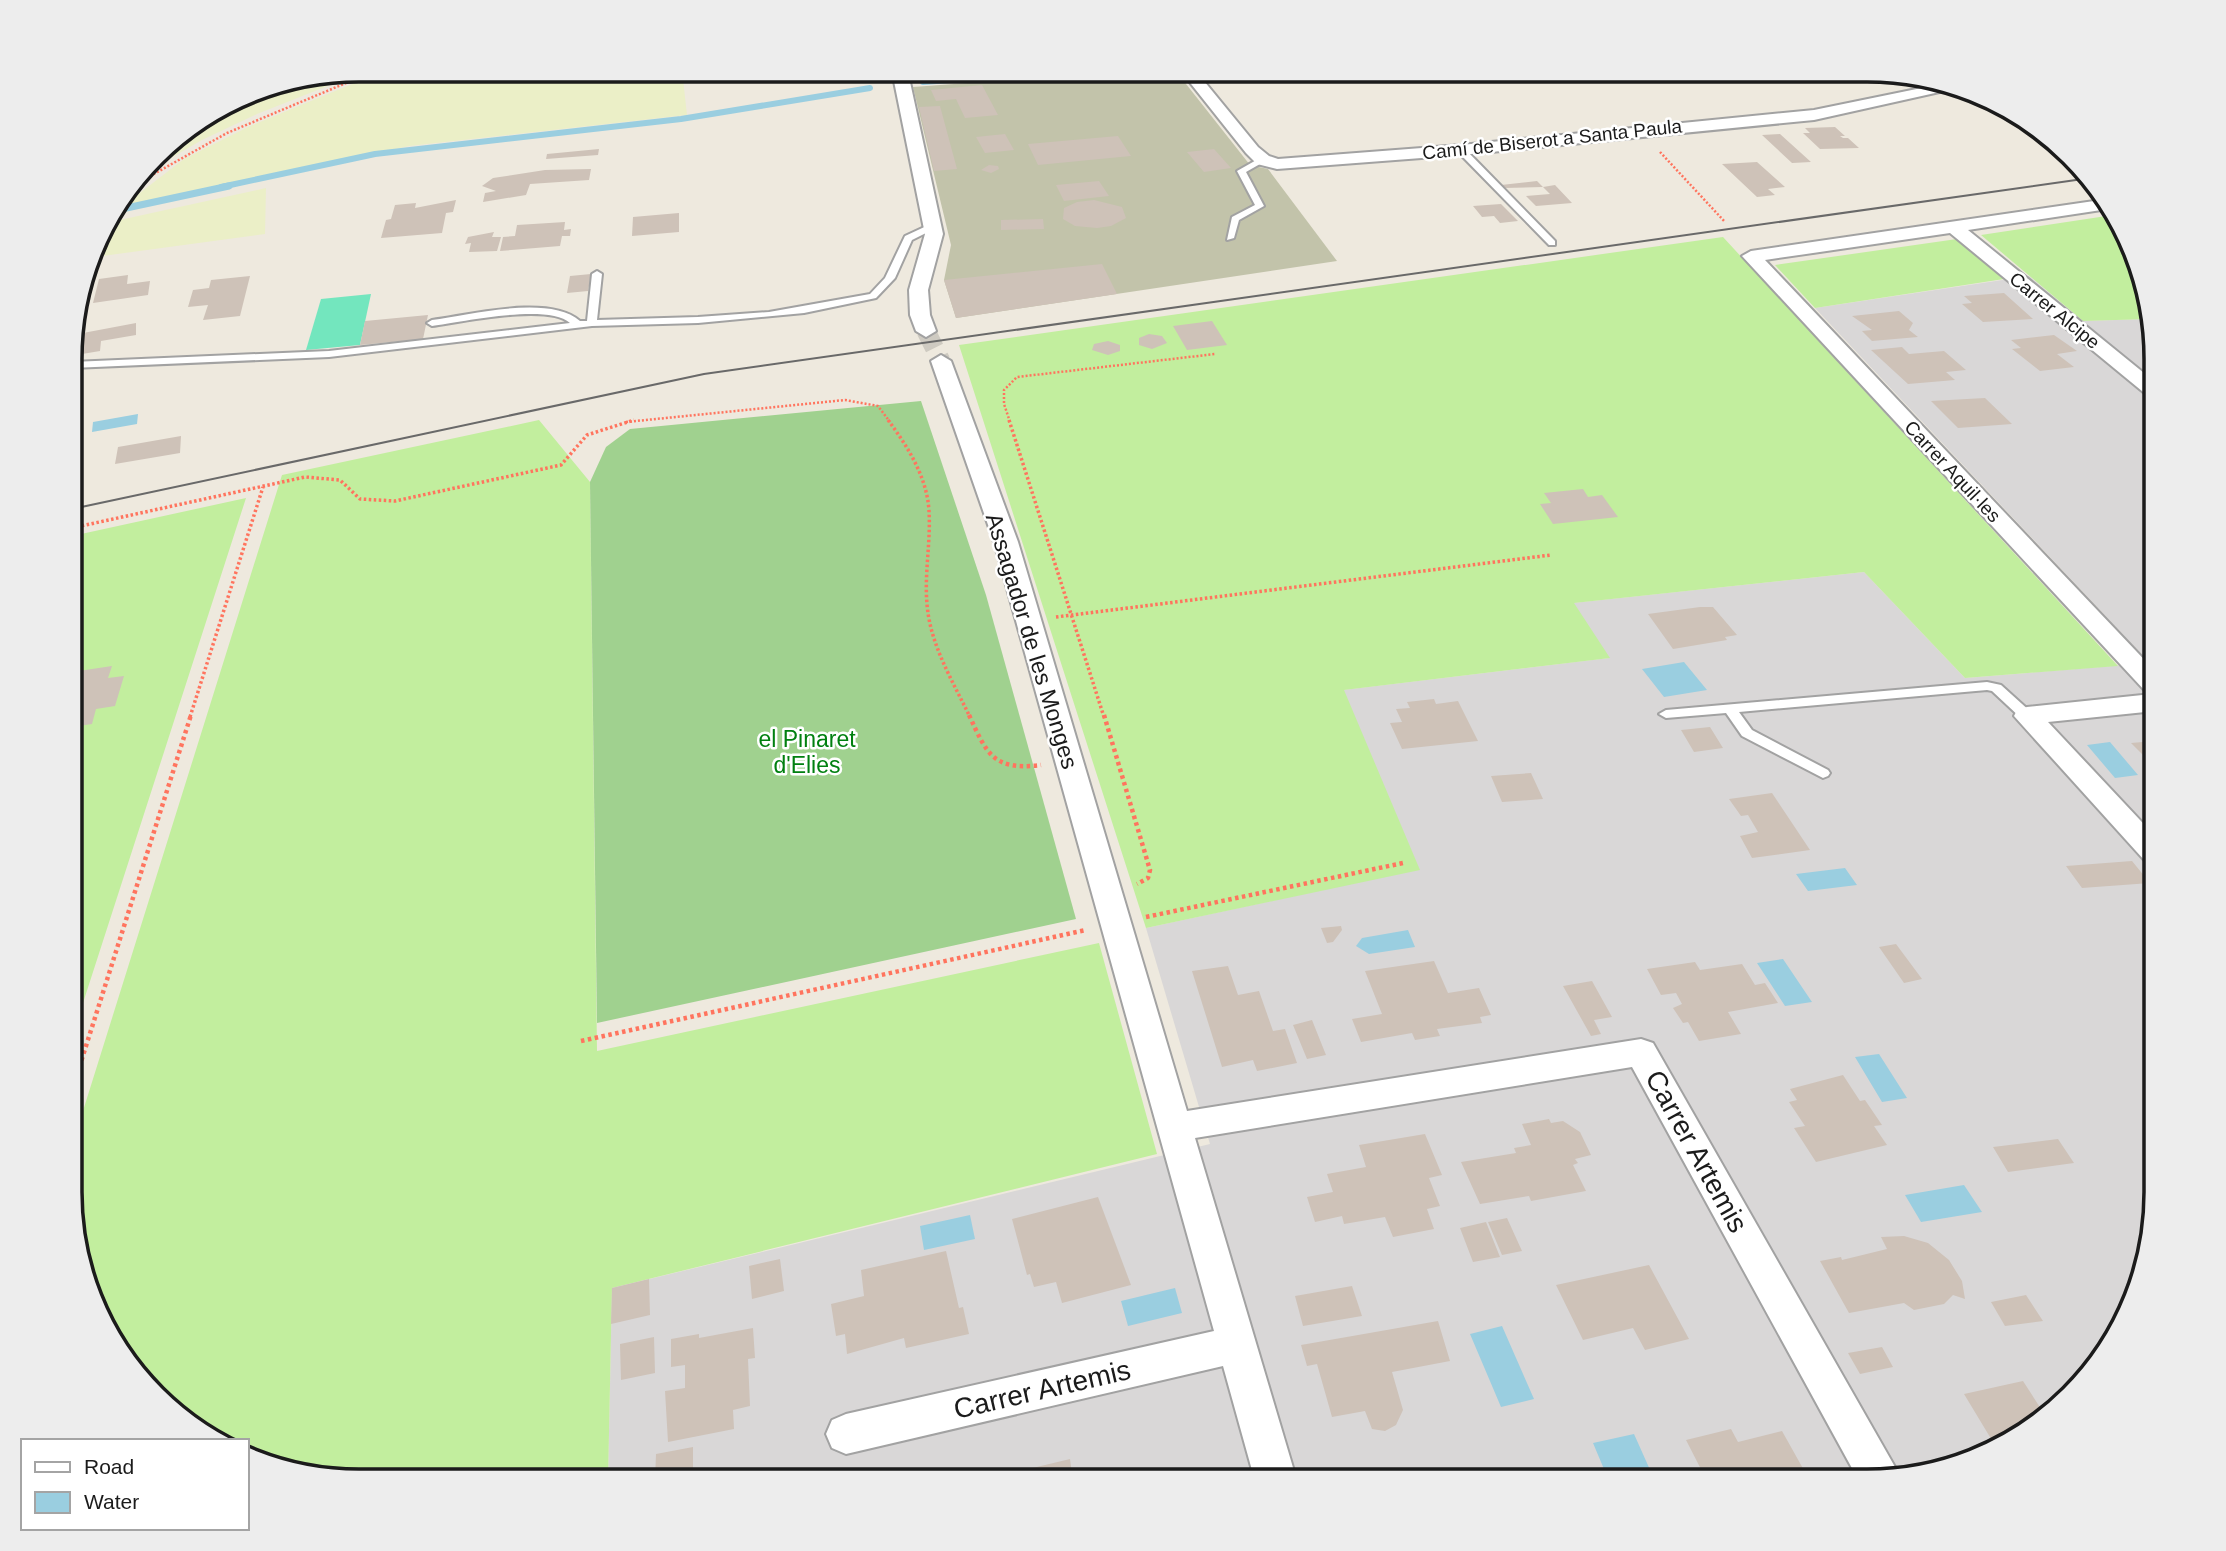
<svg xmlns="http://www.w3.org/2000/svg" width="2226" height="1551" viewBox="0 0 2226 1551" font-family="Arial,sans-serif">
<rect width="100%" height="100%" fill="#eee9de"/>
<path fill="#d9d7d7" d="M2029,276L2083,321L2149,319L2155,341V1210L2140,1285L2096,1367L1995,1451L1867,1481H608L612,1288L1210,1144L1146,928L1419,869L1343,690L1609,658L1573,603L1864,572L1965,678L2150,663L1815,308Z"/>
<path fill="#c2c3aa" d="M1140,70H1175L1250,165L1268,169L1337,261L956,318L944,280L951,245L913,87Z"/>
<path fill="#ebefc7" d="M360,70H368L257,114L202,140L145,173L168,142L249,92Z
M386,70H682L687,115L409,146L115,212L184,159L248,127Z
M266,188L265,234L95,257L100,231L106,223Z"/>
<path fill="#c2ee9e" d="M2113,215L2126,231L2149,319L2083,321L1981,235Z
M1723,237L2118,666L1965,678L1864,572L1574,603L1610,658L1344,690L1420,870L1146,928L959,345Z
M1957,239L2004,279L1815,308L1775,265Z
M539,420L590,482L597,1051L1099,943L1157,1154L612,1288L608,1481L341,1480L266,1465L247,1455V1441H220L184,1421L109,1337L72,1229V1146L282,475Z
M246,498L72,1037V536Z"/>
<path fill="#a0d18f" d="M921,401L986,595L1076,919L597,1023L590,482L606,447L630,429Z"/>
<path fill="#73e6be" d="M371,294L360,345L306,350L321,299Z"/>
<path fill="#9acee0" d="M138,414L137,424L92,432L93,422Z
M1684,662L1707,690L1664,697L1642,669Z
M2110,742L2138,775L2115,778L2087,745Z
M1845,868L1857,885L1808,891L1796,874Z
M1408,930L1415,947L1369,954L1356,946L1362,938Z
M1783,959L1812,1002L1785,1006L1757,963Z
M1879,1054L1907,1098L1882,1102L1855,1057Z
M1964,1185L1982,1212L1921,1222L1905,1195Z
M970,1215L975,1239L924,1250L920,1226Z
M1175,1288L1182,1313L1128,1326L1121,1301Z
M1502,1326L1534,1399L1501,1407L1470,1334Z
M1634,1434L1655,1481H1609L1593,1443Z"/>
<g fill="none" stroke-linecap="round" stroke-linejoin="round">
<path stroke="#9acee0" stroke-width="6" d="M923,82L1084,70
M221,187L375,154L681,119L870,88"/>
<path stroke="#9acee0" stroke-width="7" d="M117,210L229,186"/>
</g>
<path fill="#cec2b8" d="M982,85L998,115L965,118L956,99L936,101L931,90Z
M940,106L957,169L934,171L919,107Z
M1835,127L1845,136H1840L1843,138H1848L1859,148L1820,149L1803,133H1810L1805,128Z
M1005,134L1014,150L985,153L976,137Z
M1780,134L1811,162L1792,163L1762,135Z
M1118,136L1131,156L1038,165L1028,144Z
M599,149L598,155L546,159L547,154Z
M1214,149L1231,168L1204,172L1187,152Z
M1757,162L1785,187L1768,189L1775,195L1757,197L1722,164Z
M989,165L998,166L999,169L991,173L981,170Z
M591,169L589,180L530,184L526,195L483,202L485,193L496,191L482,186L493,178L545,170Z
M1099,181L1109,196L1064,201L1056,185Z
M1537,181L1543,187L1555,185L1572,203L1536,206L1526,196L1550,194L1543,187L1504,188L1501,185Z
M456,200L453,212L446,213L442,233L381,238L386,220L391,219L395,205L416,203L415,208Z
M1094,200L1122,207L1126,218L1111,226L1097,228L1075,226L1063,219L1064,208L1077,202Z
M1501,204L1518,221L1500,223L1494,216L1482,217L1473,206Z
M679,213V232L632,236L633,217Z
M1043,219L1044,229L1001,230V220Z
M565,222L564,230L571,229L570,236H562L560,246L500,251L503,237L515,236L517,225Z
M494,232L492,237H501L497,251L469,252L471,243L465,244L468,237Z
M1102,264L1117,294L956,318L944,280Z
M591,274L588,291L567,293L570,276Z
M128,275L127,284L150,281L148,295L93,303L99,279Z
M250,276L240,316L203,320L208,305L188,307L193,290L209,288L211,280Z
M2004,293L2033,319L1983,322L1962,304L1972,303L1964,296Z
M1899,311L1913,323L1909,330L1918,337L1872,341L1862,331L1872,330L1852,316Z
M428,315L423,339L360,345L365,321Z
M1212,321L1227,345L1187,350L1173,326Z
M136,323V335L101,341L100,351L82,354L83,333Z
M1149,334L1162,336L1167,343L1152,349L1139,345V338Z
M2054,335L2077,351L2057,354L2074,367L2040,371L2012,349L2021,348L2011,340Z
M1108,341L1120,345V351L1108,355L1092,350L1094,344Z
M1902,347L1909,354L1944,351L1966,370L1946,372L1955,380L1908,384L1871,350Z
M1985,398L2012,424L1958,428L1931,401Z
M181,436L180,453L115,464L118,447Z
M1583,489L1588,497L1602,495L1618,517L1553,524L1540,504L1551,503L1544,493Z
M1700,607H1713L1737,635L1725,637L1727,640L1673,649L1648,614Z
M112,666L108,678L124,676L115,706L96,709L92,724L72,727V672Z
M1434,699L1436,704L1458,701L1478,741L1402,749L1390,723L1402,722L1396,709L1410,708L1407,702Z
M1710,727L1723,748L1694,752L1681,730Z
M2155,741V767L2131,743Z
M1531,773L1543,799L1502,802L1491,776Z
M1772,793L1810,850L1752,858L1740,836L1758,832L1748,815L1741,816L1729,799Z
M2132,861L2150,883L2082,888L2066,866Z
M1341,926L1342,930L1333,942L1327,943L1321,928Z
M1896,944L1922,979L1904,983L1879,947Z
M1434,961L1448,993L1479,988L1491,1015L1480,1017L1482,1023L1437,1029L1440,1036L1415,1040L1412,1033L1361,1042L1352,1019L1382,1014L1365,971Z
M1695,962L1700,970L1742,964L1755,985L1765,983L1778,1003L1728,1012L1741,1034L1699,1041L1688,1022L1683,1023L1673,1008L1682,1004L1676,993L1661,995L1647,969Z
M1228,966L1238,995L1259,991L1273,1031L1285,1029L1297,1063L1257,1071L1253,1060L1222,1067L1192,971Z
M1592,981L1612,1017L1594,1020L1601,1034L1591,1036L1563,986Z
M1312,1020L1326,1055L1307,1059L1293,1025Z
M1843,1075L1860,1101L1865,1100L1882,1125L1874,1126L1887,1145L1816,1162L1794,1128L1805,1126L1789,1102L1797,1100L1790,1089Z
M1549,1119L1551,1123L1563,1121L1580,1132L1591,1155L1575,1159L1578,1163L1573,1165L1586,1191L1531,1201L1529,1196L1480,1204L1461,1162L1516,1153L1514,1148L1531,1145L1522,1124Z
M1425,1134L1442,1175L1429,1178L1440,1206L1427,1209L1434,1229L1393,1237L1385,1217L1344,1224L1342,1216L1315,1222L1307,1197L1333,1192L1327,1174L1366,1167L1359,1145Z
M2058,1139L2074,1163L2008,1172L1993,1147Z
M1098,1197L1131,1285L1062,1303L1056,1282L1034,1287L1030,1274L1027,1275L1012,1219Z
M1507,1218L1522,1251L1502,1255L1488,1222Z
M1486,1222L1500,1257L1473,1262L1460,1228Z
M1904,1236L1928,1243L1949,1260L1962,1281L1965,1299L1953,1295L1944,1304L1914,1310L1904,1303L1849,1313L1820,1261L1841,1257L1842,1260L1887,1249L1881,1237Z
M946,1251L959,1308L963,1307L969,1334L906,1348L904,1338L847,1354L845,1334L836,1336L831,1304L864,1296L861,1270Z
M780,1259L784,1291L752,1299L749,1266Z
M1649,1265L1689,1339L1645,1350L1633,1328L1583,1340L1556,1285Z
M649,1279L650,1315L611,1324L612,1288Z
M1352,1286L1362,1316L1303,1326L1295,1296Z
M2026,1295L2043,1321L2005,1326L1991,1302Z
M1438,1321L1450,1361L1392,1372L1403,1410L1396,1425L1385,1431L1372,1429L1365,1411L1332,1417L1317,1364L1307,1366L1301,1345Z
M753,1328L755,1358L748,1359L750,1406L733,1410L734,1429L668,1442L665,1391L685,1388V1365L671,1367V1339L699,1334V1338Z
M654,1337L655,1373L621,1380L620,1344Z
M1882,1347L1893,1367L1860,1374L1848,1353Z
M2023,1381L2043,1412L1995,1451L1970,1457L1968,1453L1996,1447L1964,1394Z
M1731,1429L1738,1442L1782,1431L1810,1481H1707L1686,1440Z
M693,1447V1481H655L656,1454Z
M1070,1459L1073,1481H982V1480Z"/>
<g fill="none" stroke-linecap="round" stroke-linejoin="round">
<path stroke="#cecac1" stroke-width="19" stroke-dasharray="19 10" stroke-linecap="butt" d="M926,331L941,361"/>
<g stroke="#a2a2a2" stroke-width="4">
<path id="lane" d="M1920,77L1931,80L1943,88L1936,90Z
M1458,148H1464L1555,241V245H1549L1458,152Z
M1260,158L1267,160L1246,172L1264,206L1239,220L1234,238L1227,240L1232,217L1255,205L1237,171Z
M933,223L936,224V228L912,240L895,278L876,298L804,313L698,323L592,326L329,357L72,368V362L329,351L570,323C548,303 461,322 432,326L427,323L432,320C470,315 549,294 580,321H587L592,274L597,271L602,274L597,320L698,317L769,312L870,294L885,278L905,236Z
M1987,682L2001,685L2032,713L2034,716L2032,719H2022L1992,691L1987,690L1739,712L1752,730L1828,770L1830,773L1828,776L1823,778L1742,736L1726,713L1666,718L1659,714L1666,710Z"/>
</g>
<g stroke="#a2a2a2" stroke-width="4">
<path id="street" d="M904,70H919L910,82L943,234L928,290L930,315L936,331L926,337L916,331L910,315L909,290L925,234L894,81Z
M1180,70H1195L1258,147L1269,156L1278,159L1461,145L1814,110L1946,83L1962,87L1814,120L1461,155L1277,169L1257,164L1246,153Z
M2101,200L2108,209L1968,230L2155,382V398L2148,396L1950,233L1765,260L2155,671V711L2048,722L2155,836V865L2145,861L2014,716L2017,710L2027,707L2152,694L2146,692L1742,256L1751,251Z
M941,355L951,361L1018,542L1187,1111L1641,1039L1653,1043L1899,1474L1859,1481L1632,1067L1195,1138L1297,1481H1255L1223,1366L846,1454L832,1448L826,1434L832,1420L846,1414L1214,1331L994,542L931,361Z"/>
</g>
<path stroke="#ff745e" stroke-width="2.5" stroke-dasharray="2 2" stroke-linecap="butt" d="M1660,152L1725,222
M136,184L227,133L377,70
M626,422L845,400L878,406L890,422
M1010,422L1004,404V390L1017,377L1215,354"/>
<path stroke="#ff745e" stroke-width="3.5" stroke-dasharray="2.5 2.5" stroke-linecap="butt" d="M888,420C908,447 927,477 929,511C931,545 923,579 928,613C933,649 954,684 970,717
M1009,420L1104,717
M72,528L305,477L340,480L360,499L395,501L561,465L587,435L634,420
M1056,617L1551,555
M190,717L263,487"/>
<path stroke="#ff745e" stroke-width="4.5" stroke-dasharray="3.5 3.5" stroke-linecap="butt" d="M969,715C987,754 993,771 1041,765
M1104,715L1150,870L1148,878L1137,884
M1146,917L1403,863
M581,1041L1086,930
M73,1087L191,715"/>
<path stroke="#ff745e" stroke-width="6" stroke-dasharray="4.5 4.5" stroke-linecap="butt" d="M72,1091L74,1085"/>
<use href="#lane" fill="#fff" fill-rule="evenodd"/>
<use href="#street" fill="#fff" fill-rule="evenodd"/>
<path stroke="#696969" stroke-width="2" d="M72,509L704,374L2083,179"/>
</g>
<g text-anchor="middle" stroke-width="5" stroke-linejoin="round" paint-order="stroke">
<g font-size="19" fill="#1b1b1b" stroke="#fff">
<text transform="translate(1552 139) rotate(-6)" y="7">Camí de Biserot a Santa Paula</text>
<text transform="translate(2055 310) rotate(39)" y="7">Carrer Alcipe</text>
<text transform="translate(1953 471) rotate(47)" y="7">Carrer Aquil·les</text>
</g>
<g font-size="23" fill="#1b1b1b" stroke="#fff">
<text transform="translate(1032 641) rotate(73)" y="8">Assagador de les Monges</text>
</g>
<g font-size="23" fill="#018010" stroke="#fff">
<text x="807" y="747">el Pinaret<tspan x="807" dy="26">d'Elies</tspan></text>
</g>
<g font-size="28" fill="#1b1b1b" stroke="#fff">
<text transform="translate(1697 1151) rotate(61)" y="10">Carrer Artemis</text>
<text transform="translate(1042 1389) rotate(-13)" y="10">Carrer Artemis</text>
</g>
</g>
<path d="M0 0H2226V1551H0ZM359 82H1867A277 277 0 0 1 2144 359V1192A277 277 0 0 1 1867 1469H359A277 277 0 0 1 82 1192V359A277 277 0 0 1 359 82Z" fill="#ededed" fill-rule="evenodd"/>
<path fill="none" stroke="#1b1b1b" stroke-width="3.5" d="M359 82H1867A277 277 0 0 1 2144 359V1192A277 277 0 0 1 1867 1469H359A277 277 0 0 1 82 1192V359A277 277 0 0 1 359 82Z"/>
<rect x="21" y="1439" width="228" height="91" fill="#ffffff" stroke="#a4a4a4" stroke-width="2"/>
<rect x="35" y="1462" width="35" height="10" fill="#ffffff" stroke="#a4a4a4" stroke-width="2"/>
<text x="84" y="1474" font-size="21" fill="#1b1b1b">Road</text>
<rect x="35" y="1492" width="35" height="21" fill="#9acee0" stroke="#a4a4a4" stroke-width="2"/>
<text x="84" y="1509" font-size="21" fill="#1b1b1b">Water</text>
</svg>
